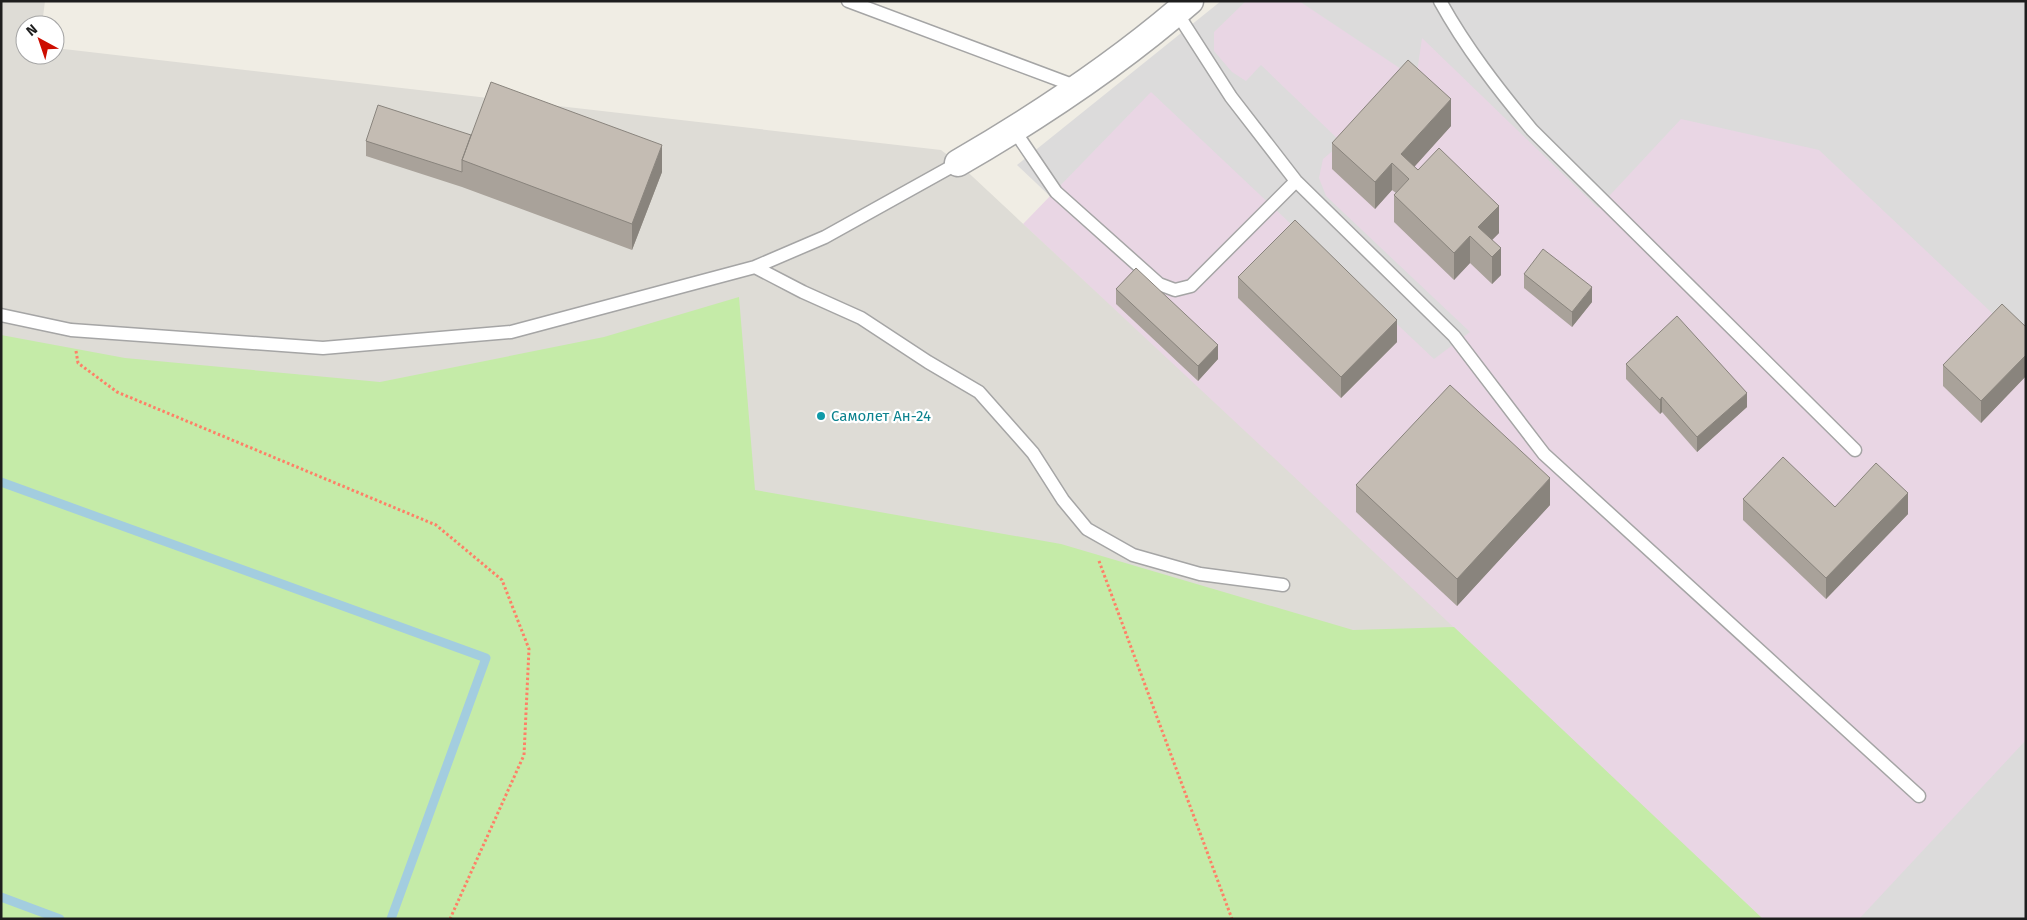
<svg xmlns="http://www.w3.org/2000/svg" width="2027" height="920" viewBox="0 0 2027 920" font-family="'Fira Sans',sans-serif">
<rect width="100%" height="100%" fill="#f0ede4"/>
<path fill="#dcdbdb" d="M1221,1H2026V919H1815L1017,165Z"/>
<path fill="#e9d6e4" d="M1246,1H1299L1416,79L1422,38L1598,208L1681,119L1819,150L2026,345V740L1859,919H1763L1023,224L1151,92L1434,359L1470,332L1326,196L1319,178L1323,159L1342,143L1261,65L1246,81L1232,72L1214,51V32Z"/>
<path fill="#dedcd6" d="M1,1H45L42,25H25V55H55V48L941,150L958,163L1290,473L1763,919H1Z"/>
<path fill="#c5eba8" d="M739,297L755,490L1061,544L1353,630L1454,627L1763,919H1V335L125,358L380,382L604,337Z"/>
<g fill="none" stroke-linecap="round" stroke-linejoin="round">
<path stroke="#a3cddf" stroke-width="9" d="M1,482L486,658L391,919
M1,897L60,919"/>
<g stroke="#a5a5a5" stroke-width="15">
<path id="service" d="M848,1L1078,87
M1440,1C1466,48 1498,89 1532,130L1855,450
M1177,13L1231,97L1296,181L1454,336L1544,454L1919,796
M1014,130L1056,192L1159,284L1175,290L1191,286L1296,181
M755,267L803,292L861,318L928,362L979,392L1033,453L1063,500L1087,529L1133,555L1200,574L1283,585
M1,315L71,330L323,348L511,332L755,267L825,237L958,163"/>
</g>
<g stroke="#a5a5a5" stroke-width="29">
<path id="minor" d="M958,163C1039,116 1119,63 1190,1"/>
</g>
<path stroke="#fe8067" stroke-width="3" stroke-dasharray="2.5 2.5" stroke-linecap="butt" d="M76,351L78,363L117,392L436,525L502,580L529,649L524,755L450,919
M1099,561L1232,919"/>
<use href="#service" stroke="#fff" stroke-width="12"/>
<use href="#minor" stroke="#fff" stroke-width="26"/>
</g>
<path fill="#a9a29a" d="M1451,126L1414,167L1499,233L1492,240L1501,275L1492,284L1470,263L1454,280L1394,222V195L1396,193L1392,190L1375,209L1332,169V143Z
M471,135L662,172L632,250L462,187L366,156V141Z
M1524,274L1592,302L1572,327L1524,288Z
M1238,277L1397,342L1341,398L1238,298Z
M1116,289L1218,359L1198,381L1116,304Z
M2026,327V376L1981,423L1943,386V365Z
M1626,364L1747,407L1697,452L1662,412L1660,414L1626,379Z
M1356,485L1550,505L1457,606L1356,512Z
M1743,499L1835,507L1908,514L1826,599L1743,520Z"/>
<path fill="#89847d" d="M1451,99V126L1406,176L1401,154Z
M662,145V172L632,250V224Z
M1392,163V190L1375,209V182Z
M1499,206V233L1483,249L1478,227Z
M1470,236V263L1454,280V253Z
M1501,248V275L1492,284V257Z
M1592,287V302L1572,327V312Z
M1397,320V342L1341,398V377Z
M1218,345V359L1198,381V366Z
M2026,355V376L1981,423V401Z
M1747,393V407L1697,452V437Z
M1662,397V412L1660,414V400Z
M1550,478V505L1457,606V579Z
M1908,493V514L1826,599V578Z"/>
<path fill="#c4bcb3" stroke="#89847d" d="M1408,60L1451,99L1401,154L1418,170L1439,148L1499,206L1478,227L1501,248L1492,257L1470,236L1454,253L1394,195L1409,179L1392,163L1375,182L1332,143Z
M491,82L662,145L632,224L462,160Z
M378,105L471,135L462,160V172L366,141Z
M1295,220L1397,320L1341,377L1238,277Z
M1543,249L1592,287L1572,312L1524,274Z
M1136,268L1218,345L1198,366L1116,289Z
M2002,304L2026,327V355L1981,401L1943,365Z
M1677,316L1747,393L1697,437L1662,397L1660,400L1626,364Z
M1450,385L1550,478L1457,579L1356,485Z
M1783,457L1835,507L1876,463L1908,493L1826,578L1743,499Z"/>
<circle fill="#0f9aa8" stroke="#fff" stroke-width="2" cx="821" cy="416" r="5"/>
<g text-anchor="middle" stroke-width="4.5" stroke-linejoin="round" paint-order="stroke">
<g font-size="15" fill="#0d838f" stroke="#fff" text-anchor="start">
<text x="831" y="421">Самолет Ан-24</text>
</g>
</g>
<rect width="2027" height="920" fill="none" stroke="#1e1e1e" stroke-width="5"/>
<g transform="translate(40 40) rotate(320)"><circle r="24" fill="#ffffff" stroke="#a5a5a5"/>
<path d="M0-4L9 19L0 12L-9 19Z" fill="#cd0d00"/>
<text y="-8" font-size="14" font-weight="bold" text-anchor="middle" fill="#1e1e1e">N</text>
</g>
</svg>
